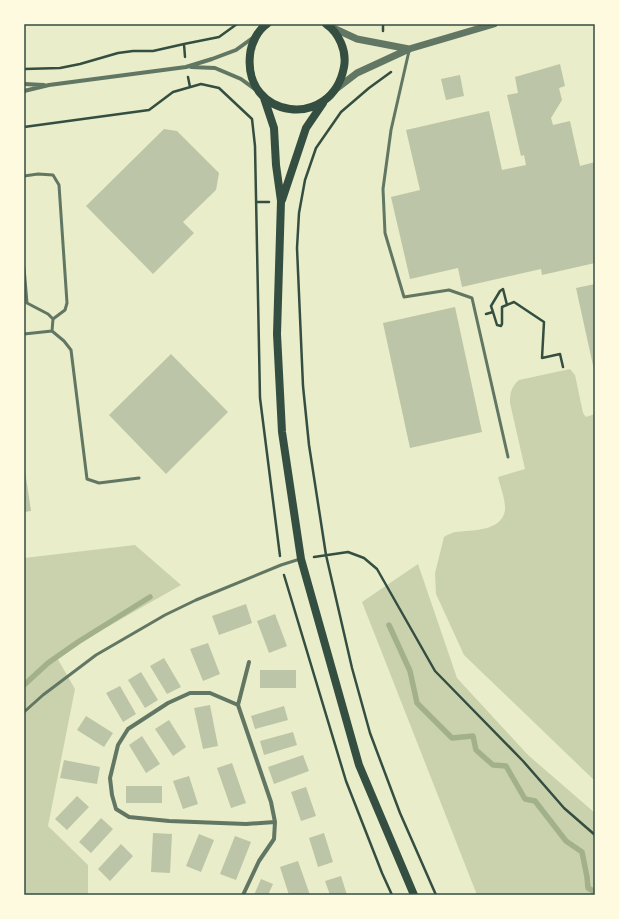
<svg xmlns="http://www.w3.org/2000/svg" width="619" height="919" viewBox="0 0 619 919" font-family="Arial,sans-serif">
<rect width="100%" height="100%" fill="#e9edc9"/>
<path fill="#cad2ad" d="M570,369L575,375L583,413L586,417L595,414V781L464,655L436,594L435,573L444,537C447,535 451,533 455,532C471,530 502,532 505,510C506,501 500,486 498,477L525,469L510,403C510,393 511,387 519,380Z
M135,545L181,585L56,656L75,689L48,826L88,865V895H24V558Z
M418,564L457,678L528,755L595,813V895H477L362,602Z"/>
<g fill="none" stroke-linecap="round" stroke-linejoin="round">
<path stroke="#a3b18a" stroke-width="5.5" d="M389,625L410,671L417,703L452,738L473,736L476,750L493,765L506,766L525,799L535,801L566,841L582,852L587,877L588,888L595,892
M24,685L48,663L78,642L150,597"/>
</g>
<path fill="#bcc5a7" d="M560,64L565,86L559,88L562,100L551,118L553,125L570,121L580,166L595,162V263L542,275L541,269L462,287L458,268L410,279L391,197L420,190L406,130L489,111L502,170L526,165L524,155L521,156L507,95L518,93L515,77Z
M460,75L464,96L446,100L441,79Z
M164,129L177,131L219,173L216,190L183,222L194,233L153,274L86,206Z
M595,284V370H594L576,288Z
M455,307L482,432L410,448L383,323Z
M171,354L228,412L166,474L109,415Z
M24,464L31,511L24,512Z
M246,604L252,623L219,635L212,616Z
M275,614L287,646L269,653L257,621Z
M208,643L220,674L203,681L190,649Z
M164,658L181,687L167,694L150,666Z
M260,670H296V688H260Z
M141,672L158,700L145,708L128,680Z
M120,686L136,714L123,722L106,693Z
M210,705L218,746L203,749L194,708Z
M284,706L288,720L255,729L251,716Z
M86,716L113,733L104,747L77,730Z
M169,720L186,747L173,756L155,729Z
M293,732L297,745L264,755L260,741Z
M142,736L160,764L146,773L129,745Z
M303,755L309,771L274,784L268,767Z
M64,760L100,767L97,784L60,778Z
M232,763L246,803L231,808L217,768Z
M189,776L198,804L183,809L173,781Z
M126,786H162V803H126Z
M306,787L316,816L301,821L291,792Z
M77,796L89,807L67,830L55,819Z
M101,818L113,829L91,853L79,842Z
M153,833L172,834L170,873L151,872Z
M324,833L333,862L318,867L309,838Z
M199,834L214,840L201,872L186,866Z
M235,836L251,842L236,880L220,874Z
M121,844L133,856L110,881L98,869Z
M298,861L310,895H289L280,867Z
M341,876L347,895H330L325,881Z
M261,879L273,884L268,895H254Z"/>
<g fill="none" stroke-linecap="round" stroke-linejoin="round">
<path stroke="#344e41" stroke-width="2.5" d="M383,24V31
M185,57L184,44L219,37L237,24
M24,69L60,68L80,64L118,53L133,51H153L184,44
M391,72L369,88L341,112L316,148L305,180L299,213L297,248L303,386L309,445L326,555L352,668L370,733L400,813L436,895
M188,77L190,87
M24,127L149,110L173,92L201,84L219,88L252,119L255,146L260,398L280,556
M257,202H269
M493,312L491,306L500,291L503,289L507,305
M486,314L493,312L497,325L501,326L502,324V307L514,302L544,322L542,358L560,354L563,367
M314,557L348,552L364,558L377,569L435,671L523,761L564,808L595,835
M284,575L346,781L382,873L392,895"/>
<path stroke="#617663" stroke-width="3" d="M409,51L391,130L383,189L385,233L404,297L449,290L472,298L508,457
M24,176L38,174L53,175L59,185L67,303L65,310L53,319L52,331
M24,268L27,303L48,314L53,319
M24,334L52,331L64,341L71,350L87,479L99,483L139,478
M24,712L43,695L96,655L165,615L196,600L281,565L300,559"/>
<path stroke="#617663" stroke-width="4" d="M191,67L215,68L241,79L256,90
M24,84L44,85
M24,91L49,85L186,67L212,59L236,50L254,37
M238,705L249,662
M243,895L259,861L274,839L275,822L271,802L238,705L210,693H190L168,703L128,729L118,745L110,778L112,795L116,809L129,817L169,821L246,824L275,822"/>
<path stroke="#617663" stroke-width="7" d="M331,27L357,39L409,49
M336,89L357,73L409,49L494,24"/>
<path stroke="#344e41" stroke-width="8" d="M267,24C258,30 251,43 250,55C243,119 332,131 344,67C347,51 339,33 326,24
M264,98L274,128L276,165L281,201L277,334L282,432L301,559L359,765L414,895
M282,200L306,128L323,103"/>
</g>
<rect width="619" height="919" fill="none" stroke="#fefae0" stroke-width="50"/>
<rect x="25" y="25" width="569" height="869" fill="none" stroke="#344e41" stroke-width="1.5"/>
</svg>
